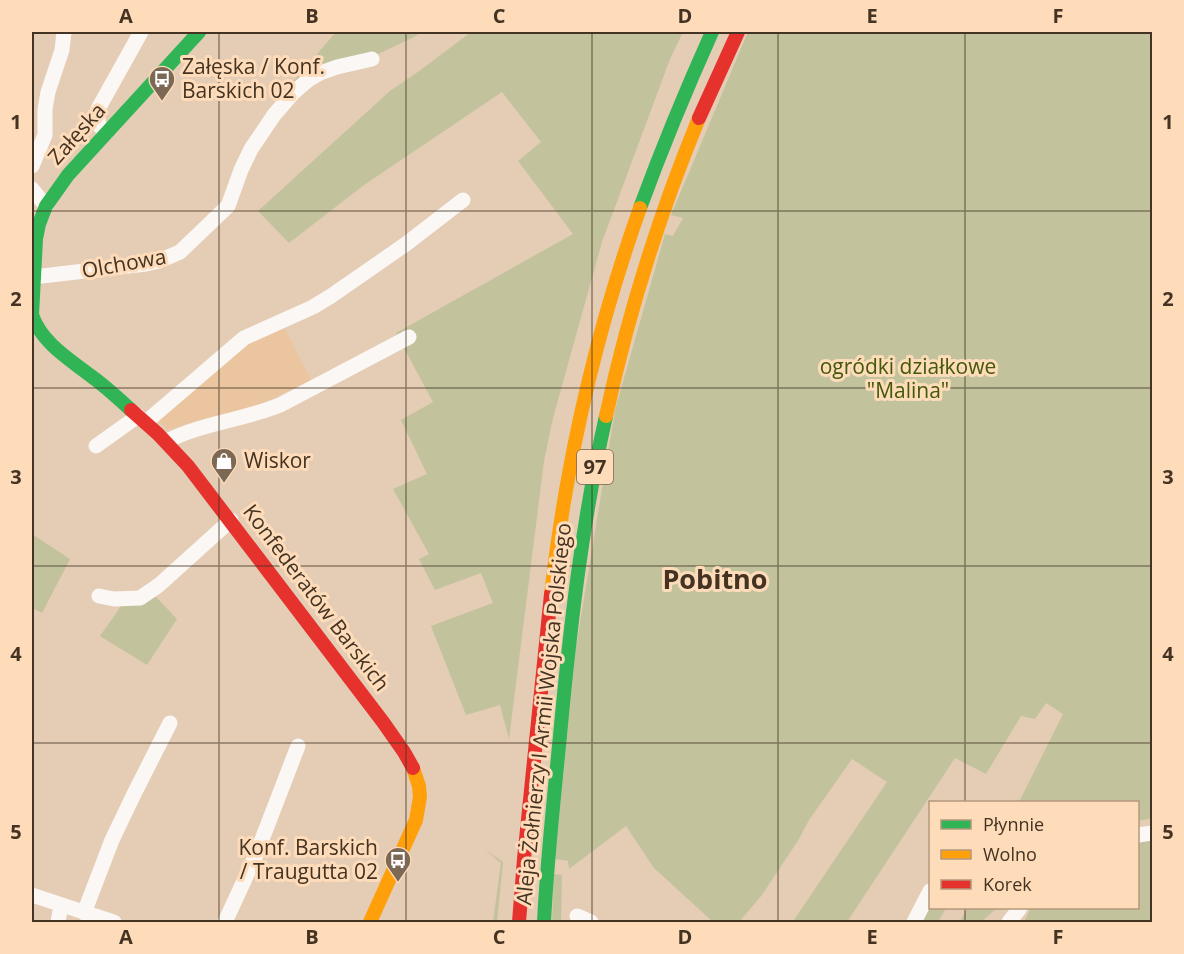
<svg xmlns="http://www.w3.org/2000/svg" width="1184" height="954" viewBox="0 0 1184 954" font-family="'Open Sans',sans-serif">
<rect width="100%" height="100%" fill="#e4ccb5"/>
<path fill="#ebc5a0" d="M283,325L311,380L259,405L193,422L168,430L157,419L245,343Z"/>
<path fill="#c2c39d" d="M336,32H422L412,38L374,56L324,69L292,83Z
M471,32H683L670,59L602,242L553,418L544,461L539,501L509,739L500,705L466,715L431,626L493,603L481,573L435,590L419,559L429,554L393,489L427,474L401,420L433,402L396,333L573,234L518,161L541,142L502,92L364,185L289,243L258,211L390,91L422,69Z
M748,32H1152V818L1138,821V802H1019L1063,714L1046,703L1035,719L1021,716L986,774L955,758L847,922H798L794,920L887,782L852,759L809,820L799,839L762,895L739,922H713L654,868L626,826L569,869L568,861L555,859L576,647L615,410L665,234L673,236L683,218L671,215Z
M32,534L70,559L42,613L32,608Z
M156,597L177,619L147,665L100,636L124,602Z
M1152,840V922H1024L1031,908H1138V843Z
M484,849L503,862L497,922H493L501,863Z
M554,874L562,875L561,922H552Z
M930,894V908H946L938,922H916Z
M967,908H997L981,922H960Z"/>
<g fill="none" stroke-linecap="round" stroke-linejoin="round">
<path stroke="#fbf7f4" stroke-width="15" d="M106,133L98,124V109L141,32
M32,166L45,135V109L48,92L62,50L64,32
M32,189L46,206
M33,277L146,264L159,261L180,252L228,206L241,170L251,149L274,115L293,93L308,80L320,73L337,67L372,59
M146,422L244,338L313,307L331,296L406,244L463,200
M167,441C203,423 243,420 280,405L409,337
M96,446L138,416
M99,596L114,599L140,598L159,585L231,520
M1138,835L1152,833
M32,895L114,922
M84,913L112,840L134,794L170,723
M577,916L591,922
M58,922L61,905
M225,922L256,855L298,746
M914,922L930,891
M1009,922L1020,908"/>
<path stroke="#30b455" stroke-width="14" d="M640,208C662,148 686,90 712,32
M131,410C118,398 105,386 91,376C69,359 42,343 32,315L36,239L39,224L46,206L68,175L199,32
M544,922C547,860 554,798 560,736C570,628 582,522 606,416"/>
<path stroke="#ff9f0a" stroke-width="14" d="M606,416C628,314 659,215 699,118
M551,594C566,463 596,332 640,208
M370,922L416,820L420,797L419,786L413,768"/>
<path stroke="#e5322d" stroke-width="14" d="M699,118L738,32
M131,410L158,434L188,466L383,722L404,752L413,768
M519,922L524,859L551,594"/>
</g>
<path fill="none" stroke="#432" stroke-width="1.5" stroke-opacity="0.55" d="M219,32V922M406,32V922M592,32V922M778,32V922M965,32V802M32,211H1152M32,388H1152M32,566H1152M32,743H1152M965,908V922"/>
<defs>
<g id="bus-pin" transform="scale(1.35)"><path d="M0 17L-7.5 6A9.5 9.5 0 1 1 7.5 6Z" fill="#7c6955" stroke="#fedbb9"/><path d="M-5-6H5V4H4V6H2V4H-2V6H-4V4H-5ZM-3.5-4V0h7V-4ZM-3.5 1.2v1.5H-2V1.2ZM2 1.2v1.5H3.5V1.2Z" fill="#fff"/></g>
<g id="shop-pin" transform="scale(1.35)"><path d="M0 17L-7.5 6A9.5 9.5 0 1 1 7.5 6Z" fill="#7c6955" stroke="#fedbb9"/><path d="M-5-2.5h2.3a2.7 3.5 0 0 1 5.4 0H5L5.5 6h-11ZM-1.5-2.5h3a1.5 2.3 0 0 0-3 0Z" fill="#fff"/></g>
</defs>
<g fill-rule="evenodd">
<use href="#bus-pin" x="162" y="79"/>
<use href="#shop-pin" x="224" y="461"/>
<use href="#bus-pin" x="398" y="860"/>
</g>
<g text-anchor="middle" stroke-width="6" stroke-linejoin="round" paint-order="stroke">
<rect fill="#fedbb9" stroke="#7c654f" stroke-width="1.5" x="577" y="450" width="36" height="34" rx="4.5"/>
<g font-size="20" font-weight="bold" fill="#432">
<text x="595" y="474">97</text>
</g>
<g font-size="21" fill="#432" stroke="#fedbb9" text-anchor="start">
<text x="182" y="74">Załęska / Konf.<tspan x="182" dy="24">Barskich 02</tspan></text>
<text x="244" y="468">Wiskor</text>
<text x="378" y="855" text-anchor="end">Konf. Barskich<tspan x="378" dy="24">/ Traugutta 02</tspan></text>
</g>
<g font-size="21" fill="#432" stroke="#fedbb9">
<text transform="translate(77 134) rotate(-48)" y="7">Załęska</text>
<text transform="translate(124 264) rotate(-10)" y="7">Olchowa</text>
<text transform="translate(316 598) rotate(53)" y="7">Konfederatów Barskich</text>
<text transform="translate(544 714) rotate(-84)" y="7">Aleja Żołnierzy I Armii Wojska Polskiego</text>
</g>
<g font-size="21" fill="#415908" stroke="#fedbb9">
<text x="908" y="374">ogródki działkowe<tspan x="908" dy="24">"Malina"</tspan></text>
</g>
<g font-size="27" font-weight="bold" fill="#432" stroke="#fedbb9">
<text x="715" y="589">Pobitno</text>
</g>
</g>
<rect width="1184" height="954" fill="none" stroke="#fedbb9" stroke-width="66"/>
<rect x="929" y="801" width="210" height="108" fill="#fedbb9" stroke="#b4987d" stroke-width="1.5"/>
<rect x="941" y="820" width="30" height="9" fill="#30b455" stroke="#b4987d" stroke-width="1.5"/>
<text x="983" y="831" font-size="18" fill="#443322">Płynnie</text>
<rect x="941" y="850" width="30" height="9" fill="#ff9f0a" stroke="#b4987d" stroke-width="1.5"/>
<text x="983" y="861" font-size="18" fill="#443322">Wolno</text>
<rect x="941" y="880" width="30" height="9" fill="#e5322d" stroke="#b4987d" stroke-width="1.5"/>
<text x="983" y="891" font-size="18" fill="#443322">Korek</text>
<rect x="33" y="33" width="1118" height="888" fill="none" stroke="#432" stroke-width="2"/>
<g font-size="20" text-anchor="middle" font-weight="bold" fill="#432">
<text x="126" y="23">A</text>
<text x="312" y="23">B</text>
<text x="499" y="23">C</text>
<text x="685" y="23">D</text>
<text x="872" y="23">E</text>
<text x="1058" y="23">F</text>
<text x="16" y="129">1</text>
<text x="1168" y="129">1</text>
<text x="16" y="306">2</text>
<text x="1168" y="306">2</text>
<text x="16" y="484">3</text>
<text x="1168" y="484">3</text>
<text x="16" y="661">4</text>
<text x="1168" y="661">4</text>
<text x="16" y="839">5</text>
<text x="1168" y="839">5</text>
<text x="126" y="944">A</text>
<text x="312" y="944">B</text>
<text x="499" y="944">C</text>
<text x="685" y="944">D</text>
<text x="872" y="944">E</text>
<text x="1058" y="944">F</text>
</g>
</svg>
